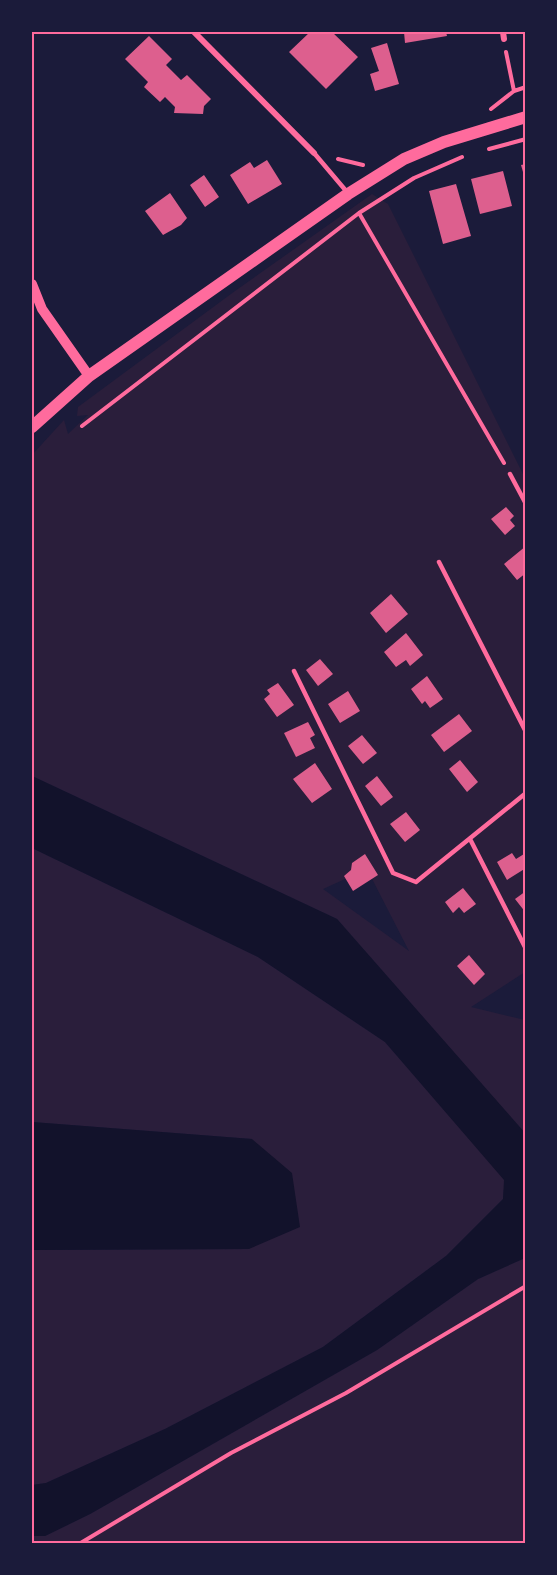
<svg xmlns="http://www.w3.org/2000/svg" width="557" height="1575" viewBox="0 0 557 1575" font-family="Arial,sans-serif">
<rect width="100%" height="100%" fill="#1b1b3a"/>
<path fill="#2a1e3b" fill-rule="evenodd" d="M372,194L388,204L525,478V972L471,1007L525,1020V1134L337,919L32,776V455L64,420L68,434L88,415L77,416L78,407L235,291ZM367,869L409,951L323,889Z
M32,848L258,957L385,1042L505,1180L503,1199L446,1256L323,1347L165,1429L46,1483L32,1485V1250L249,1249L252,1139L32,1122Z
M525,1258V1543L32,1544V1536H45L90,1514L377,1350L478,1279Z"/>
<path fill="#12122b" d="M32,776L337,919L526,1134L525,1258L478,1279L377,1350L90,1514L45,1536H32V1485L46,1483L165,1429L323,1347L446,1256L503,1199L504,1180L385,1042L258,957L32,848Z
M32,1122L252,1139L292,1173L300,1227L249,1249L32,1250Z"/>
<path fill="#dd5f8e" d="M310,32H332L358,57L326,89L289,52Z
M404,32H446L447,36L405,43Z
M149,36L172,59L166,65L181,80L187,75L211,99L204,106L203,114L174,113L175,107L165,97L160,102L144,87L148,82L125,59Z
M387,43L399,84L375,91L370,74L379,71L371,48Z
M267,160L282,184L248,204L230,175L250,162L254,168Z
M526,164V179H525L521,165Z
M503,171L512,206L480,214L471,179Z
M204,175L219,197L205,207L190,185Z
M456,184L471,236L443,244L429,191Z
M170,193L187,218L181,225L163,235L145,211Z
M506,507L514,516L510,520L515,526L505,535L491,519Z
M526,546V573L517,580L504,564Z
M391,594L408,614L386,633L370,613Z
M406,633L423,655L410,666L406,660L396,667L384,652Z
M320,659L333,674L318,686L306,670Z
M427,676L443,699L430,708L425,701L422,704L411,689Z
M278,683L294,705L277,717L264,699L270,694L267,690Z
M348,691L360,711L340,723L328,704Z
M459,714L472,731L444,752L431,735Z
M308,722L315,735L310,738L315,748L296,757L284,733Z
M362,735L377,753L363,764L348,746Z
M460,760L478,782L467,792L449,769Z
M315,763L332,789L312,803L293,779Z
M377,776L393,797L381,806L365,786Z
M406,812L420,830L405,842L390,824Z
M512,853L516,859L524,854L526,868L507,880L497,862Z
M365,854L378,875L353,891L344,876L351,870L352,863Z
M463,888L476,904L464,913L459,907L453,913L445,902Z
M526,891V913L515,899Z
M469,955L485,974L474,985L457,966Z"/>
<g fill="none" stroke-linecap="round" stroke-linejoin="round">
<path stroke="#ff6b9d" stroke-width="4" d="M506,52L514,91
M491,109L514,91L526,87
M489,149L526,139
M338,159L363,165
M359,213L504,463
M82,426L359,213L414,178L462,157
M79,1544L231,1453L346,1393L526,1286"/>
<path stroke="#ff6b9d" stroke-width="4.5" d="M314,153L347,192
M510,474L526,504
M439,562L526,732
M294,671L393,873L416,882L526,793
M470,839L526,949"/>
<path stroke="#ff6b9d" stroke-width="6" d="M194,32L314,153
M503,32L504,39"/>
<path stroke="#ff6b9d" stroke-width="10" d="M32,284L42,309L89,376"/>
<path stroke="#ff6b9d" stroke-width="12" d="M32,427L89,376L348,194L404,159L444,142L526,117"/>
</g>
<rect width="557" height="1575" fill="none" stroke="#1b1b3a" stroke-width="66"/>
<rect x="33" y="33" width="491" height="1509" fill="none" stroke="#ff6b9d" stroke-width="2"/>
</svg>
